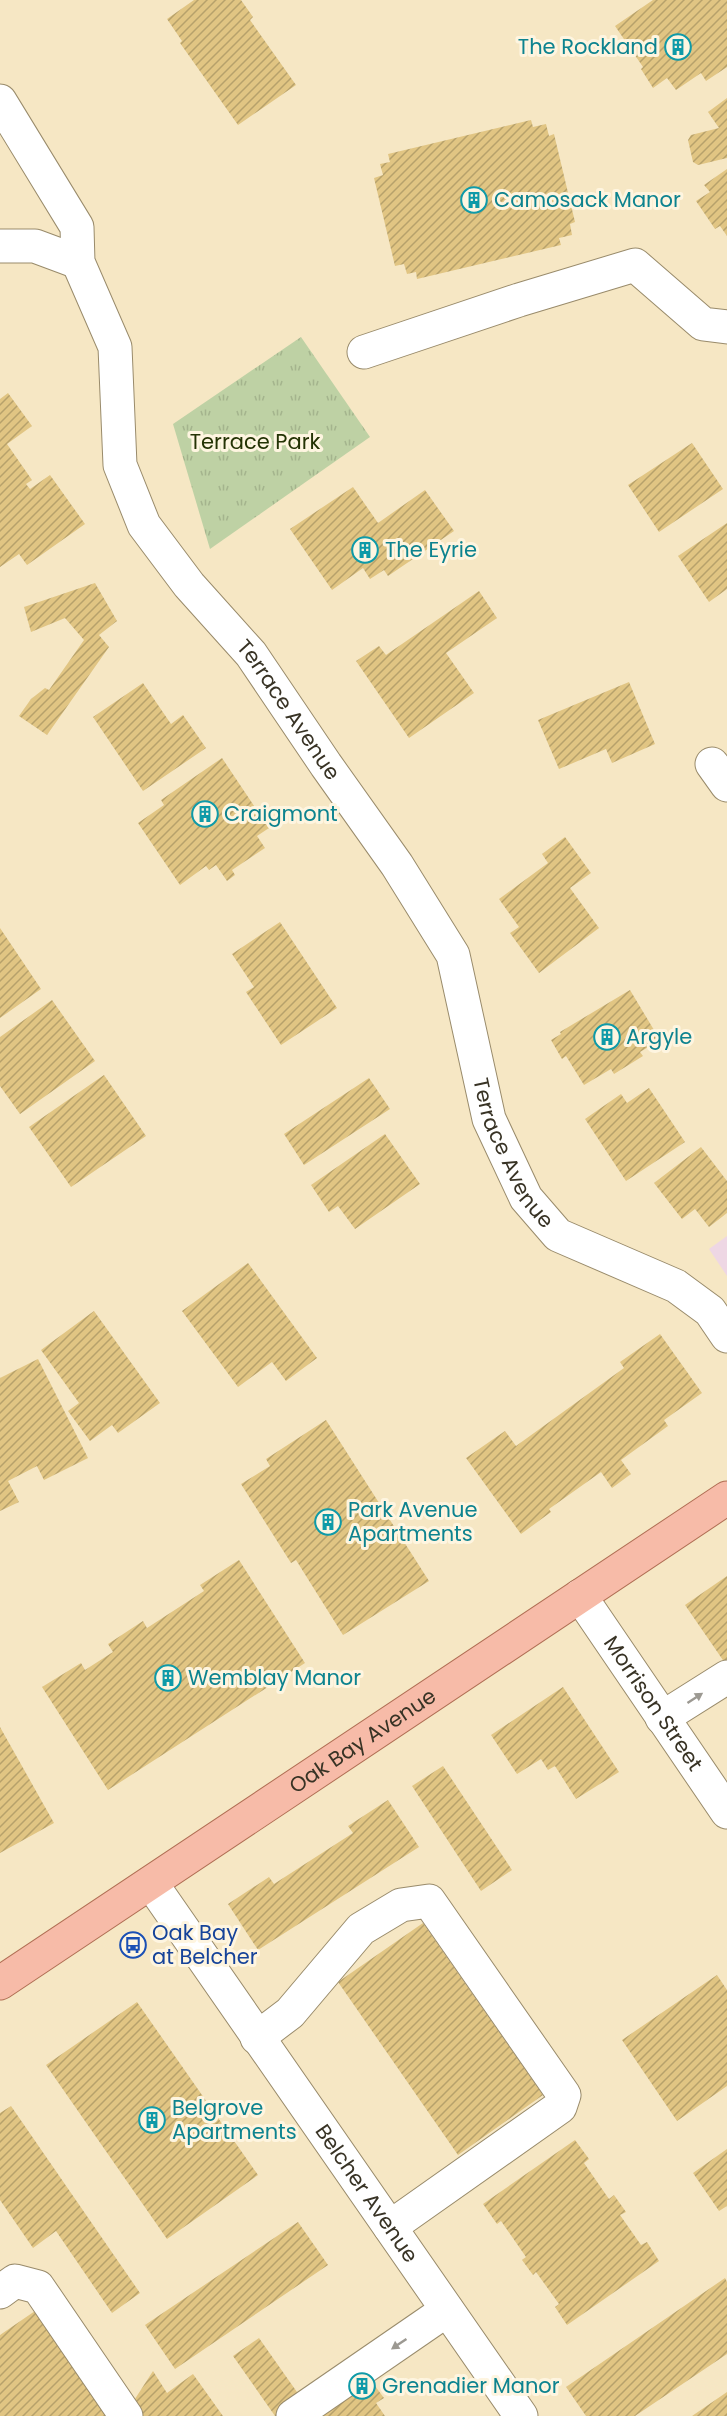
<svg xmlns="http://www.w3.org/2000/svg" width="727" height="2416" viewBox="0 0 727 2416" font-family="Poppins,sans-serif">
<defs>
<pattern id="grass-tufts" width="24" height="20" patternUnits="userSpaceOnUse" patternTransform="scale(1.5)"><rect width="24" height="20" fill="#bed1a4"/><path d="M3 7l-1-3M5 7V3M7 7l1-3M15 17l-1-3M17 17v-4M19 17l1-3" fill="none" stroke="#a4b48d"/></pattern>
<pattern id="building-hatch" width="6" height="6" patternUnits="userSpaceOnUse" patternTransform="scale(1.5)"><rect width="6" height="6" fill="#e1c583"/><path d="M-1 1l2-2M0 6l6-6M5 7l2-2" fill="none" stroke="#b7a16b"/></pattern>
</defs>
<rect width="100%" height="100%" fill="#f6e7c4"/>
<path fill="#eed7e4" d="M727,1236V1276L709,1249Z"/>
<path fill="url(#grass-tufts)" d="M301,337L370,437L210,549L173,424Z"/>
<path fill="url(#building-hatch)" d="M194,0H241L253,17L250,20L296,85L238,125L180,43L182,41L167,19Z
M653,0H727V67L706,81L701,73L676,90L667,78L653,88L641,69L643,67L615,26Z
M727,98V158L698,165L693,162L688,140L691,135L719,128L708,112Z
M531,120L533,127L546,124L549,136L554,134L575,222L570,224L572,235L559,238L561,245L417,279L416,272L407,274L404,264L395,266L374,178L383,175L380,164L390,162L388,154Z
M727,169V236L720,226L715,229L696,201L710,192L704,185Z
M8,393L32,426L7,444L32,480L26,484L30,489L50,475L85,524L27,565L19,554L0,567V399Z
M692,443L723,489L659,532L628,485Z
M353,487L378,523L425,490L454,531L388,576L384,570L370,579L363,568L332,590L290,529Z
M727,523V589L709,602L678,556Z
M95,583L117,621L99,635L109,647L47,735L19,716L31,699L45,688L49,690L84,640L65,618L31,632L24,607Z
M479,591L497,618L446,653L474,693L409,738L356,661L379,646L386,655Z
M629,682L655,744L612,763L606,749L559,769L538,720Z
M143,683L171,724L183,715L206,748L143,791L93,717Z
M222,758L269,828L257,836L265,848L232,870L235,875L227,881L216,865L209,870L206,866L180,885L138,823L164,805L161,800Z
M565,837L591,873L570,888L599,928L539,973L510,933L519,927L499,899L548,863L542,854Z
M280,922L337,1008L281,1045L246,992L254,987L232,954Z
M0,928L41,989L0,1018Z
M630,990L660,1040L640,1052L643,1056L614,1074L611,1069L584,1085L566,1056L562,1059L551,1040L561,1034L560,1032Z
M52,1000L95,1061L20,1114L0,1086V1037Z
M104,1075L146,1136L71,1187L29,1127Z
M369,1078L390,1109L304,1165L284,1134Z
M649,1088L685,1142L626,1181L585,1119L621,1094L627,1103Z
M385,1134L420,1184L355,1229L338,1206L329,1212L311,1185Z
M701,1147L727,1181V1213L709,1227L695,1209L682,1219L654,1183Z
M248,1263L317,1358L286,1381L272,1362L238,1387L182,1311Z
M94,1311L160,1403L118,1433L112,1425L90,1441L68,1411L79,1403L41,1350Z
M660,1334L702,1393L664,1420L668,1426L621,1460L631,1474L612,1488L601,1472L549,1509L551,1512L521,1534L466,1458L505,1431L516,1446L624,1368L620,1362Z
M38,1359L88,1458L44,1480L37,1466L8,1481L19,1502L0,1511V1378Z
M326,1420L429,1581L343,1635L296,1560L291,1563L241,1484L270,1466L266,1459Z
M239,1560L305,1663L108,1790L42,1687L81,1663L85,1670L113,1652L108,1644L143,1621L147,1628L204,1591L200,1585Z
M727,1576V1666L685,1605Z
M563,1687L619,1772L576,1799L555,1766L548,1770L541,1759L517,1774L491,1735Z
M0,1727L54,1823L0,1853Z
M443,1766L512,1870L481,1891L412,1786Z
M388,1800L419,1847L258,1950L228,1904L269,1877L274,1884L353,1833L348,1826Z
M423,1923L543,2095L458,2155L338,1982Z
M717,1975L727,1990V2086L677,2121L622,2040Z
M137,2002L258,2175L167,2239L46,2065Z
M11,2106L140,2293L112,2313L56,2231L33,2248L0,2200V2113Z
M575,2140L589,2159L584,2163L609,2199L614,2195L626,2212L620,2215L641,2245L647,2242L659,2261L567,2325L555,2307L559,2304L536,2272L533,2275L522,2260L526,2257L501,2221L497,2224L483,2204Z
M727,2149V2206L719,2211L693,2173Z
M298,2222L328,2265L175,2369L145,2325Z
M725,2278L727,2282V2354L635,2416H586L566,2387Z
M35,2311L107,2416H0V2335Z
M259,2338L304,2402L283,2416H275L233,2356Z
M153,2371L167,2393L193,2374L223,2416H143L133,2402Z
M366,2374L384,2398L376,2403L385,2416H306Z
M727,2392V2416H692Z"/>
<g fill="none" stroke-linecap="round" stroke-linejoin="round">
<g stroke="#998b6b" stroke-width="35">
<g id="minor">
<path id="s1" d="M0,101L77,227L78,262L115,347L120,465L144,525L189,585L251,654L326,765L397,865L453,955L489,1119L526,1198L558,1235L676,1286L710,1311L727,1336"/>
<path d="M0,246H35L78,262"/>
<path d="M364,352L519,300L635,265L703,324L727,327"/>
<path d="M712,764L727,785"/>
<path id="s2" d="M580,1596L727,1812"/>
<path d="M662,1718L727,1677"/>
<path id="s3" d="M151,1883L521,2416"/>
<path d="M257,2038L290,2013L361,1929L401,1905L429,1901L564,2095L560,2107L390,2227"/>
<path d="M0,2292L15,2281L38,2287L126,2416"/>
<path d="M293,2416L447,2310"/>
</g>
</g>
<g stroke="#b06e54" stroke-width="35">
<g id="major">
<path id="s4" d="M0,1983L727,1498"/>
</g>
</g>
<use href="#minor" stroke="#fff" stroke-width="33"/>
<use href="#major" stroke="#f7bba8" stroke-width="33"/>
</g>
<defs><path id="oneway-solid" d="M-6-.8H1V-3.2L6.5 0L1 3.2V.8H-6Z" transform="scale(1.5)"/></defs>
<g fill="#9c9992">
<use href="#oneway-solid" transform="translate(695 1698) rotate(-33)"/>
<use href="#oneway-solid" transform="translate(399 2344) rotate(146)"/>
</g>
<defs>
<g id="building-ring" transform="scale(1.35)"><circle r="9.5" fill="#fef5e0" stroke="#0f9aa8" stroke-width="1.5"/><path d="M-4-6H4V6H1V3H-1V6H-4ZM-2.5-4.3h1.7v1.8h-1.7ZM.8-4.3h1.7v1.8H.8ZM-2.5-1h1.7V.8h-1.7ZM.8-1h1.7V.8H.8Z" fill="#0f9aa8"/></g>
<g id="bus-ring" transform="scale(1.35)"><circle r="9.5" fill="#fef5e0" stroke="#1a4fb4" stroke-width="1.5"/><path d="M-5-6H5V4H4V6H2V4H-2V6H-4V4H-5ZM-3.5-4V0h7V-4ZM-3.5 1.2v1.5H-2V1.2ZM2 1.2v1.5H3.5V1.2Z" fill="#1a4fb4"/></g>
</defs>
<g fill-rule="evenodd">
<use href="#building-ring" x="678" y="47"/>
<use href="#building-ring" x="474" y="200"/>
<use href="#building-ring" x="365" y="550"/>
<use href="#building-ring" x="205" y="814"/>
<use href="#building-ring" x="607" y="1037"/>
<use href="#building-ring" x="328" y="1522"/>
<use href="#building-ring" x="168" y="1678"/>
<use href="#bus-ring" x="133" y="1945"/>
<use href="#building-ring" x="152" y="2120"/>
<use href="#building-ring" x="362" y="2386"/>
</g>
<g text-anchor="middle" stroke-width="6" stroke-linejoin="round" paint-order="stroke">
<g font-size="21" fill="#0d838f" stroke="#fef5e0" text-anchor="start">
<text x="658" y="54" text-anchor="end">The Rockland</text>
<text x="494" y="207">Camosack Manor</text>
<text x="385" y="557">The Eyrie</text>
<text x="224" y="821">Craigmont</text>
<text x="626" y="1044">Argyle</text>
<text x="348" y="1517">Park Avenue<tspan x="348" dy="24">Apartments</tspan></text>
<text x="188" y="1685">Wemblay Manor</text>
<text x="172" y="2115">Belgrove<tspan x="172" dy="24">Apartments</tspan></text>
<text x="382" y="2393">Grenadier Manor</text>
</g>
<g font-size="21" fill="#243304" stroke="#fef5e0">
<text x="255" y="449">Terrace Park</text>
</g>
<g font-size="21" fill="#383325" stroke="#fef5e0">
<text dy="7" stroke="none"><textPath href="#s1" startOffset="693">Terrace Avenue</textPath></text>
<text dy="7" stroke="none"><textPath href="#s1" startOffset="1197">Terrace Avenue</textPath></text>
<text dy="7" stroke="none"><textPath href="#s2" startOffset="130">Morrison Street</textPath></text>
<text dy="7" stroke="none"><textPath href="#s4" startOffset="436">Oak Bay Avenue</textPath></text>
<text dy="7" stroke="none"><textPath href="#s3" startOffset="378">Belcher Avenue</textPath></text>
</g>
<g font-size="21" fill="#164399" stroke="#fef5e0" text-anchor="start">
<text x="152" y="1940">Oak Bay<tspan x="152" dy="24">at Belcher</tspan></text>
</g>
</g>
</svg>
